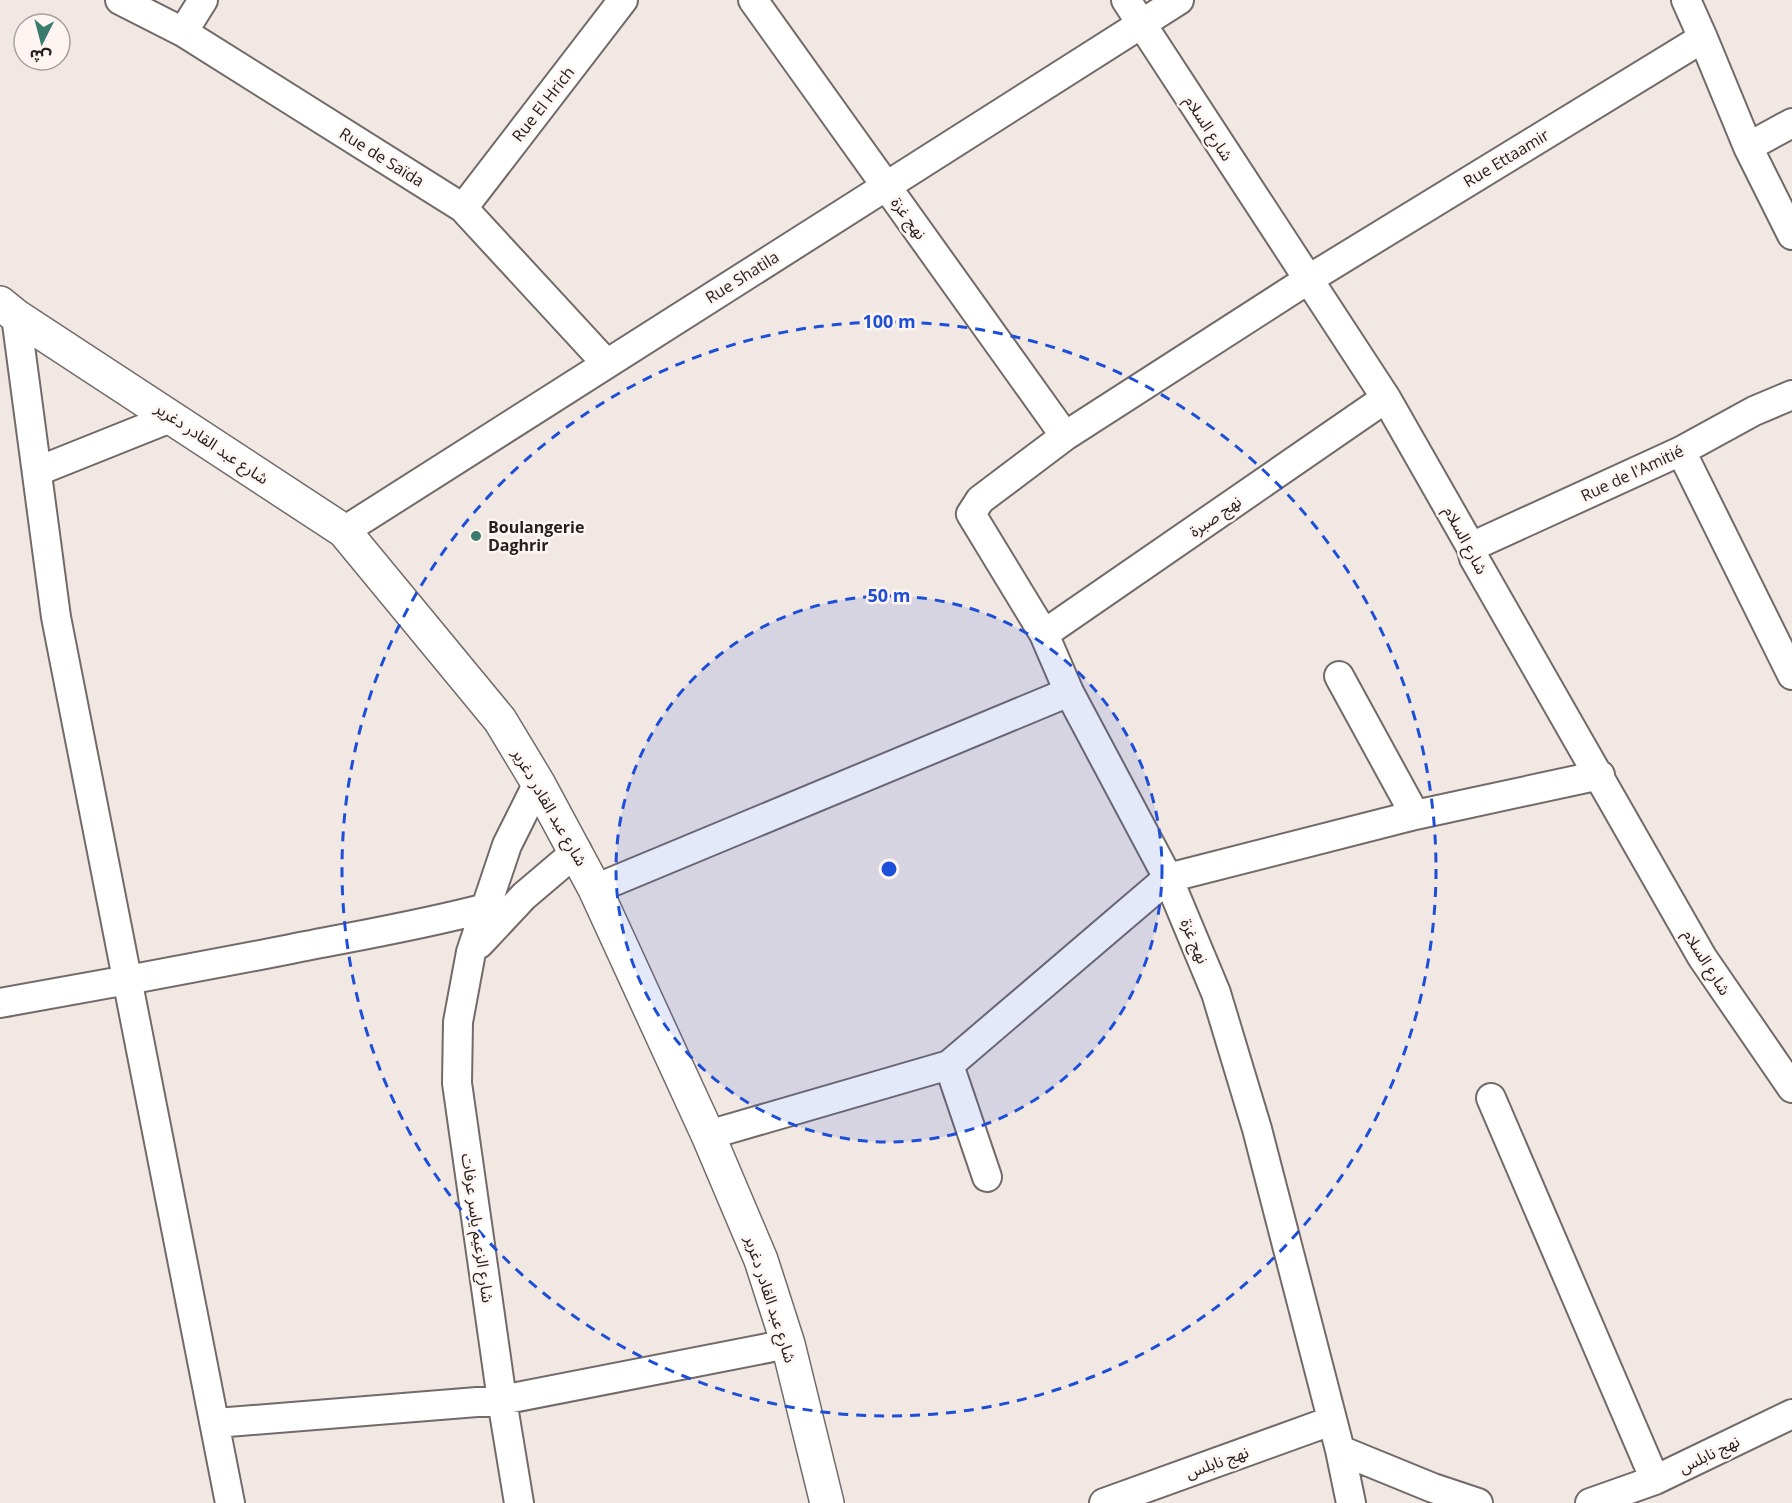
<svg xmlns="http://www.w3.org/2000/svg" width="1792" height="1503" viewBox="0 0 1792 1503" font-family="'Open Sans','Noto Sans Arabic',sans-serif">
<rect width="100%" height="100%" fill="#f1e8e4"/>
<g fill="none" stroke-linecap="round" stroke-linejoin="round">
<g stroke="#726a68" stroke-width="32">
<path id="minor" d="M120,0L183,32L463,208L606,363
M753,0L1065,436
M1126,0L1386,398L1471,547L1474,558L1702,957L1792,1088
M1686,0L1703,38L1748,147L1792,235
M183,32L203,0
M1748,147L1792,123
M463,208L623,0
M16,316L56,617L230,1503
M1681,451L1792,675
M38,471L173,417
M344,531L1179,0
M1471,547L1681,451L1754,411L1792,395
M1044,634L1386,398
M1339,676L1415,815
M595,889L1069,692
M479,944L524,896L577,851
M0,1003C97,986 194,968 291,949C356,936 422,925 486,908
M1491,1098L1655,1480
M708,1135L949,1065
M987,1177L949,1065L1168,878L1415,815L1600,775
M216,1423L502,1400L788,1344
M1340,1450L1433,1488L1478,1503
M519,1503L502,1400L457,1083L458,1022L471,952L507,845L538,783
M1104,1503L1331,1421
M1351,1503L1340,1450L1257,1129L1216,993L1168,878L1069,692L1044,634L971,514L980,500L1065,436L1309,279L1703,38
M1590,1503L1655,1480L1792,1414"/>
</g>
<g stroke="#726a68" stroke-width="36">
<path id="secondary" d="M0,303L16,316L344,531L500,720L538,783L595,889L708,1135L761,1260L788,1344L827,1503"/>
</g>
<use href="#minor" stroke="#fff" stroke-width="28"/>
<use href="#secondary" stroke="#fff" stroke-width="33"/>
</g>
<circle cx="889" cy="869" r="273" fill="#1d4ed8" fill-opacity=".12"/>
<g fill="none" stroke="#1d4ed8" stroke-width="3" stroke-dasharray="10 8">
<circle cx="889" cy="869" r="273"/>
<circle cx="889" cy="869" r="547"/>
</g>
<circle fill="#397b6d" stroke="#fef5f2" stroke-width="2" cx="476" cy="536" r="6"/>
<g text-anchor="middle" stroke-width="5" stroke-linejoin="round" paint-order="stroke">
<g font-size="16" fill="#242120" stroke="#fef5f2">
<text transform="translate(543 104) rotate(-52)" y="6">Rue El Hrich</text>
<text transform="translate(1209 128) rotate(57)" y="6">شارع السلام</text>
<text transform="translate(382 157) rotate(32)" y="6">Rue de Saïda</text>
<text transform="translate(1506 158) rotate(-31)" y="6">Rue Ettaamir</text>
<text transform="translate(909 218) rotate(54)" y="6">نهج غزة</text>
<text transform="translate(742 277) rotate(-32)" y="6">Rue Shatila</text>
<text transform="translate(212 443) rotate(34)" y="6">شارع عبد القادر دغرير</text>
<text transform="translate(1632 473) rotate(-25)" y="6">Rue de l'Amitié</text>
<text transform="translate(1215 516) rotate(-35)" y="6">نهج صبرة</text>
<text transform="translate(1466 540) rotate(62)" y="6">شارع السلام</text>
<text transform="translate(550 807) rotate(60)" y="6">شارع عبد القادر دغرير</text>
<text transform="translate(1195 941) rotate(67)" y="6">نهج غزة</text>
<text transform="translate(1707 962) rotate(58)" y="6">شارع السلام</text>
<text transform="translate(478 1228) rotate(82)" y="6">شارع الزعيم ياسر عرفات</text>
<text transform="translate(771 1299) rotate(72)" y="6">شارع عبد القادر دغرير</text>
<text transform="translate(1709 1454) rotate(-26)" y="6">نهج نابلس</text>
<text transform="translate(1217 1462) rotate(-20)" y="6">نهج نابلس</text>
</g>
<g font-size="16" font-weight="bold" fill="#242120" stroke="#fef5f2" text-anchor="start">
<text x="488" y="533">Boulangerie<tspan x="488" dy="18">Daghrir</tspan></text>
</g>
</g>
<circle cx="889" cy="869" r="9" fill="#1d4ed8" stroke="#fef5f2" stroke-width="3"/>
<g font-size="18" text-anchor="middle" font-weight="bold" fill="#1d4ed8" stroke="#fef5f2" stroke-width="5" stroke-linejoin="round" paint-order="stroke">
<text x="889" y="328">100 m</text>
<text x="889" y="602">50 m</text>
</g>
<g transform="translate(42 42) rotate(186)"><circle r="28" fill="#fef5f2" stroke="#a7a09e" stroke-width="1.5"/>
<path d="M0-4.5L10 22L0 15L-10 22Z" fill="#397b6d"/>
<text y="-9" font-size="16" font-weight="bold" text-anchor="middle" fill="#242120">ش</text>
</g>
</svg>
